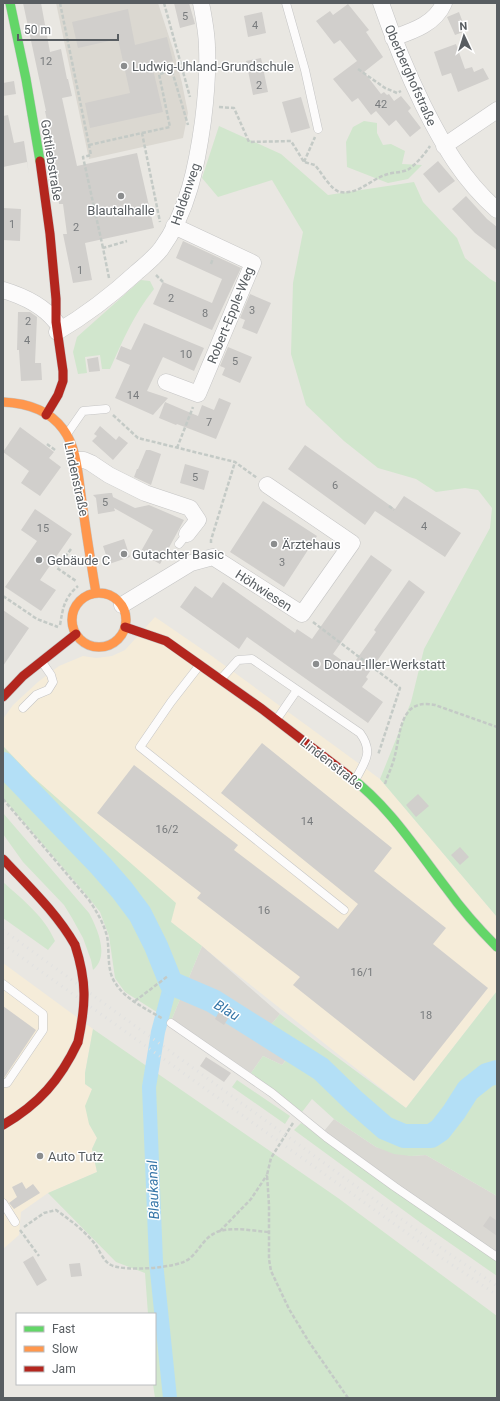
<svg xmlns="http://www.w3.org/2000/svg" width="500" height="1401" viewBox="0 0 500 1401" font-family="Roboto,sans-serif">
<rect width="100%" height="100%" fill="#e9e7e2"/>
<path fill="#f5ecd9" d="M155,617L209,654L380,779L497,917V991L406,1108L171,922L3,746V719L13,705L38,682L59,666L83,656L96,658L112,656L125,650Z
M3,963L93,1029L85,1073V1084L92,1089L89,1124L97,1138L92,1149L97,1172L48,1193L21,1212L19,1235L3,1249Z"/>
<path fill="#dad8d3" d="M202,946L280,1014L258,1040L288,1057L282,1065L263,1056L251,1073L171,1021Z
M334,1119L376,1147L411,1156L426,1155L497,1196V1255L324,1131Z"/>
<path fill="#dbd8d1" d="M56,3H158L173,49L182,83L188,113L183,138L89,159Z"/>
<path fill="#d1e6cd" d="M364,121L377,123V133L383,145L391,144L405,151L402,164L422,165L408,179L388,183L347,167L346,142L353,127Z
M219,126L281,154L328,195L414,182L423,202L457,238L465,258L490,279L497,283V917L380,779L411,702L424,649L490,528L492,508L478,490L465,488L436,492L416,479L378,468L344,441L306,405L291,354L293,283L303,232L272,180L218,197L202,178Z
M141,280L150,281L154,289C134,314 123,340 110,369H102L100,355L85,357L87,373L78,374L73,352L77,337Z
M3,746L32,776L176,903L171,922L202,946L171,1021L125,992L115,978L109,936L100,912L84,892L3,798Z
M3,813L89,913C97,928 110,956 93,970L91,960L83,938L72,918L64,905L23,862L3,834Z
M3,882C23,900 44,916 55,941L48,950L3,918Z
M497,991V1196L426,1155L411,1156L394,1154L376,1147L334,1119L312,1099L302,1112L276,1091L251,1073L263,1056L282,1065L288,1058L258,1040L280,1014L322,1046L406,1108Z
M93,1029L338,1198L497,1316V1398H155L153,1384H155V1314H148L145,1273L116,1262L48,1193L97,1172L92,1149L97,1138L89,1124L85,1106L92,1089L85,1084V1073Z
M237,1080L290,1116L285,1124L232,1087Z
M301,1123L497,1262V1276L421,1223L294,1130Z"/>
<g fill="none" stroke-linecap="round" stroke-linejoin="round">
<path stroke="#b3dff6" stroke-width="14" d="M170,1398L156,1262L149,1087L158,1032L171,983"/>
<path stroke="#b3dff6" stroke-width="24" d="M3,764L101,866L122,890L140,914L156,946L171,983L213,1001L321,1069L354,1101L385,1128L404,1136H431L440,1130L454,1112L468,1090L487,1075L497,1072"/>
</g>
<path fill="#d1cfcc" d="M23,3H41L50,52L61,49L67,79H68L72,96L62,98L77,166L137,153L154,228L85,243L92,280L73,283L63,234H67L63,204H59L58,194H61L57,171L54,172L48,136L50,135L45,111H46Z
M174,3H189L195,24L180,28Z
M348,4L369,30L366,32L383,57L364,72L381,94L384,92L387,95L389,94L394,101L401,96L411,108L408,111L421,128L410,137L396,120L389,126L376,111L371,115L358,98L352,102L333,79L357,61L340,40L334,44L316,21L330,11L333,15Z
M128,9L135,45L167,37L173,61L152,65L163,112L90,128L85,103L130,93L118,39L78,48L72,22Z
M262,12L266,33L248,37L244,16Z
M459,12L466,31L455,35L447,17Z
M456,44L465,69L472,67L474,72L483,68L489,79L458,92L451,73L442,76L434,52Z
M261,58L268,92L253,95L246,61Z
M14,81L16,94L3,96V83Z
M301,97L310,128L291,133L282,102Z
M8,115L14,143L24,141L29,174L27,162L3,167V116Z
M438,161L455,181L439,193L423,174Z
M466,196L487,219L497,227V250L475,233L452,209Z
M3,208L21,209L20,241L3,240Z
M183,241L241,268L212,330L153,304L163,282L212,303L222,279L176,258Z
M250,294L271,303L257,334L242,328L245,320L240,318Z
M18,312H30L37,317L35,363H41L42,380L21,381L19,350H17Z
M144,323L204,348L194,371L163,357L162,359L147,391L168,398L153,415L115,398L130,365L116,359L121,346L131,350Z
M228,347L252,357L240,383L222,375L225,368L220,366Z
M98,357L100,371L89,372L87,359Z
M219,398L231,403L216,439L177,424L176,425L159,418L165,402L198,416L202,405L214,410Z
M100,426L116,440L119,436L128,443L113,460L92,441L97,436L94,434Z
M20,427L54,452L49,458L61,467L40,496L21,483L29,471L3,452Z
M305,445L395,509L404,496L461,533L445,557L375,511L365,525L288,469Z
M146,450H150L161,454L151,485L134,477L137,469H138Z
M185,464L209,471L204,490L180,483Z
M109,493H112L113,497L135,508L149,505L184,520L160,564L140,553L153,530L114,508L115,511L98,514L96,498L93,495Z
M263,501L317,536L284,587L230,552Z
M35,509L72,534L40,580L56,590L41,611L5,587L37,541L21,530Z
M124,539L130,557L109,564L103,546Z
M371,555L392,570L333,654L351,667L376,632L374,630L409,580L425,592L366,677L368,679L362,687L383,702L368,723L247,637L239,649L180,607L195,586L212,598L223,582L295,633L297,629L312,639Z
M3,610L29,628L3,666Z
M262,743L392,848L374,871L446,928L433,944L488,988L414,1081L293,985L300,977L197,898L201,893L97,813L134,765L238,845L234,850L338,929L358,904L221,793Z
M418,794L429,806L416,817L406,805Z
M460,847L469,857L460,865L451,855Z
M224,1003L234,1009L224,1025L215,1019Z
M3,1006L36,1030L4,1078H3Z
M206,1057L231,1073L224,1082L200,1066Z
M22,1182L26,1189L33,1184L40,1193L14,1209L9,1203L17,1197L12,1187Z
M490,1216L497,1221V1236L483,1226Z
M33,1256L47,1280L37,1286L23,1262Z
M80,1263L82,1276L71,1277L69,1264Z"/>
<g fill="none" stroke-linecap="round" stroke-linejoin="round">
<g stroke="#c5c5c5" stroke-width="9">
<path id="lane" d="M286,3L305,70L318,129
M67,434L83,411L106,409
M179,544L187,534
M199,666L171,702L140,747L344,910
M221,679L238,660L252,659L360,733C374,752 365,762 355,780
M23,708L36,695L48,690L53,682L51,675L42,662
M277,719L297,690
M3,984L43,1014V1030L7,1083H3
M171,1023L272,1093L326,1137L395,1187L497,1257
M3,1203L15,1222"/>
</g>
<g stroke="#c5c5c5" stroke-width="17">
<path id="street" d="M381,3C393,38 407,72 423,105C443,145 463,180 497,210
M393,38C413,31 435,24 444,3
M444,146L497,110
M3,290C23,296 43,305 56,322
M57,332C86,315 112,295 137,272C145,265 154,258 161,249C188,212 197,165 203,121C206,97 208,72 207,48C207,33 204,18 201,3
M166,382L198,394L253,263L174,226
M75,460H84L91,463L109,475L145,493L190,508L198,520L187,534
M122,605L191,563L213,557L302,614L352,543L267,485"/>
</g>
<g stroke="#c6c6c6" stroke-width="10">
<path id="fast" d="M10,3L26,79L40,161
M349,776C390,807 416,849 447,889C462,910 479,929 497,947"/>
</g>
<g stroke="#c6c6c6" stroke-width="10">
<path id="slow" d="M3,402C25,403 49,410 63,429C78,449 78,478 82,502C86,532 91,563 96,593
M72 620a27 27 0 1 1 54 0a27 27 0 1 1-54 0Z"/>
</g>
<g stroke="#c6c6c6" stroke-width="10">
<path id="jam" d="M40,161L50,234L56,299V322L63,371V381L58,395L46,415
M125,627L166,641L262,709L349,776
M3,697L23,676L76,634
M3,859C29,887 56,912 75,945
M3,1125C39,1104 60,1080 78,1042"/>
</g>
<path stroke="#c4cac6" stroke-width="2.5" stroke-dasharray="4 2" stroke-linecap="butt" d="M60,3L91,155L83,157L103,248
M164,3L190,97
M358,69L385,88L397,93L401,91
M219,107L234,108L249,142L291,141L304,162L315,165C321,172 331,190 340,192C358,195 370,180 385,175C392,172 403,173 409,169C417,163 424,155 430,146
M142,133L170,127L159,74L172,71L188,125
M89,145L142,133L160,222
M304,162L315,137
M211,264L213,258
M156,275L163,282
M109,278L103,248L127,241
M113,415L138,438L235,462L257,478
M47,444L55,450
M177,448L193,407
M389,506L394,510
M211,543V540L235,462
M318,544L329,550
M71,549L57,568L76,581
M3,596L37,619L58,627
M313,622L400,688L378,755
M60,625C63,608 64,598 78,586
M385,784C388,774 393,765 395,755C399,740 400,712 416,706C422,703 429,704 435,705L497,727
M3,799L89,900C97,912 103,922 107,936C110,951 106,971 116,984C126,1000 147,1009 163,1019
M135,1001L168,976
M293,1123L271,1158L267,1175L269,1205V1259L271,1271L289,1309L309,1342L348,1398
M24,1227L44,1213L56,1210C70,1220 84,1230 95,1244C100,1251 103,1261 111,1265C125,1272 178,1268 189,1259C200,1250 205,1235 220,1231C236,1227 253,1231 269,1232
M20,1230L39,1256
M220,1231L251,1199L267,1175"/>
<use href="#lane" stroke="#fcfbfb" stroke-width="8"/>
<use href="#street" stroke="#fcfbfb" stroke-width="16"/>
<use href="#fast" stroke="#63d668" stroke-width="9"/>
<use href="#slow" stroke="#ff974d" stroke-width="9"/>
<use href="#jam" stroke="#b3261e" stroke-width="9"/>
<path stroke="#e1e1e0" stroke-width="3" stroke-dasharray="1 5" stroke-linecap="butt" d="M3,930L444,1250L497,1286
M3,944L439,1256L497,1295"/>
<g stroke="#c6c6c6" stroke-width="10" stroke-linecap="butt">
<path id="jam-bridge" d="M75,945C87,982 86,1004 78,1042"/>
</g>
<use href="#jam-bridge" stroke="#b3261e" stroke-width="9"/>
</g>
<g fill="#8b8d8e" stroke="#fff" stroke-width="1.5">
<circle cx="124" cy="66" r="4"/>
<circle cx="121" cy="196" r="4"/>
<circle cx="274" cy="544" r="4"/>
<circle cx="124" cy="554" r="4"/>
<circle cx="39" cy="560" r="4"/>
<circle cx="316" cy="664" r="4"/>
<circle cx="40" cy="1156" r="4"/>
</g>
<g text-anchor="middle" stroke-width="3" stroke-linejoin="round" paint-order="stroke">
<g font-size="11" fill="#787b7d">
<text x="185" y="20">5</text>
<text x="255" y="29">4</text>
<text x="46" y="65">12</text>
<text x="259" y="89">2</text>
<text x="381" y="108">42</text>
<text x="12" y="228">1</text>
<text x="76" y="231">2</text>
<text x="80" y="274">1</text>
<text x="171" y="302">2</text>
<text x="252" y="314">3</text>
<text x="205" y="317">8</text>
<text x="28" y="325">2</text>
<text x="27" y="344">4</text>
<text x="186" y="358">10</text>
<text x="235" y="365">5</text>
<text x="133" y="399">14</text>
<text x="209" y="426">7</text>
<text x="195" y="481">5</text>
<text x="335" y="489">6</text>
<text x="105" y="506">5</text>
<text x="424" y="530">4</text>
<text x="43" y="532">15</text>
<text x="282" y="566">3</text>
<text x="307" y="825">14</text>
<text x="167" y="833">16/2</text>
<text x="264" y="914">16</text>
<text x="362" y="976">16/1</text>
<text x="426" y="1019">18</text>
</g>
<g font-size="13" fill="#585d61" stroke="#fff" text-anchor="start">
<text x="132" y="71">Ludwig-Uhland-Grundschule</text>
<text x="121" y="215" text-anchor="middle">Blautalhalle</text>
<text x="282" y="549">Ärztehaus</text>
<text x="132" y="559">Gutachter Basic</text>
<text x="47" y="565">Gebäude C</text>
<text x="324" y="669">Donau-Iller-Werkstatt</text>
<text x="48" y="1161">Auto Tutz</text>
</g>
<g font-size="13" fill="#585d61" stroke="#fff">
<text transform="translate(411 75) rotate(66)" y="5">Oberberghofstraße</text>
<text transform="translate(52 160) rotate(81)" y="5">Gottliebstraße</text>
<text transform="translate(185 194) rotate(-71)" y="5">Haldenweg</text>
<text transform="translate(230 315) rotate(-68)" y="5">Robert-Epple-Weg</text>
<text transform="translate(77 479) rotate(78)" y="5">Lindenstraße</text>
<text transform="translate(264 590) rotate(33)" y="5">Höhwiesen</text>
<text transform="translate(332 763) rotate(38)" y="5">Lindenstraße</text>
</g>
<g font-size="14" font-style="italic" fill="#3777a9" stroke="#fff">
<text transform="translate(227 1010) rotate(31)" y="5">Blau</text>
<text transform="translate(153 1190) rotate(-92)" y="5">Blaukanal</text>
</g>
</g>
<rect width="500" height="1401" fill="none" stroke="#585d61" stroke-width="8"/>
<rect x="16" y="1313" width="140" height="72" fill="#ffffff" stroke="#bcbec0"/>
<rect x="24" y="1326" width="20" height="6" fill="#63d668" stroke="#bcbec0"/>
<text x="52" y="1333" font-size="12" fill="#585d61">Fast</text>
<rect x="24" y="1346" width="20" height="6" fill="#ff974d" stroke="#bcbec0"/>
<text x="52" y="1353" font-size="12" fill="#585d61">Slow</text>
<rect x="24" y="1366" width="20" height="6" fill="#b3261e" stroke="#bcbec0"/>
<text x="52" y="1373" font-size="12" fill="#585d61">Jam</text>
<g transform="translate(464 36) rotate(356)" stroke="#ffffff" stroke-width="3" paint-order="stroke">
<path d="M0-3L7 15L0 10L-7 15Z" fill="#585d61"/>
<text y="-6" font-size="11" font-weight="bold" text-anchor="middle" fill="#585d61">N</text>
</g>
<path d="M18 34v6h100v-6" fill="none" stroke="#585d61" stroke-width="2"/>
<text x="24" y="34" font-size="12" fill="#585d61" stroke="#ffffff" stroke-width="3" paint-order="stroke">50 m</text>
</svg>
